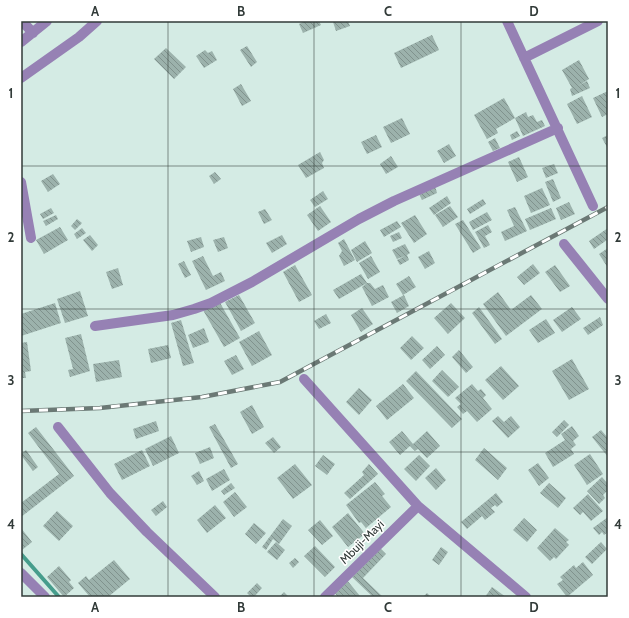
<svg xmlns="http://www.w3.org/2000/svg" width="629" height="618" viewBox="0 0 629 618" font-family="Cabin,sans-serif">
<defs>
<pattern id="building-back-hatch" width="6" height="6" patternUnits="userSpaceOnUse"><rect width="6" height="6" fill="#9cb2ac"/><path d="M-1 5l2 2M0 0l6 6M5-1l2 2" fill="none" stroke="#80928d"/></pattern>
</defs>
<rect width="100%" height="100%" fill="#d4ebe4"/>
<g fill="none" stroke-linecap="round" stroke-linejoin="round">
<path stroke="#469d8c" stroke-width="4" d="M21,554L59,597"/>
</g>
<path fill="url(#building-back-hatch)" d="M305,21H319L321,25L303,33L299,24Z
M335,21H348L350,26L336,31L333,22Z
M432,35L439,50L401,68L394,53Z
M247,46L257,62L251,67L240,50Z
M166,48L186,67L174,79L154,59Z
M205,50L208,53L212,51L217,60L204,68L196,56Z
M579,60L589,79L578,86L587,81L590,88L572,96L570,89L572,88L562,70Z
M241,84L251,101L242,106L233,89Z
M608,91V114L602,117L593,98Z
M582,96L592,117L577,124L567,104Z
M504,98L515,118L496,129L498,133L487,139L474,115Z
M526,112L528,117L533,115L537,122L542,120L545,126L523,136L515,118Z
M402,118L410,134L391,143L383,127Z
M517,131L520,136L512,140L510,135Z
M376,135L382,147L367,154L361,142Z
M608,135V149L602,138Z
M495,138L500,148L493,151L488,142Z
M449,144L456,156L444,163L437,151Z
M320,152L324,160L322,163L324,168L306,178L298,165Z
M391,156L398,167L386,174L380,164Z
M519,157L528,177L517,182L508,162Z
M554,164L558,173L546,178L542,168Z
M215,172L221,179L214,184L209,176Z
M53,174L60,184L48,192L41,181Z
M553,179L561,198L553,202L545,182Z
M435,186L437,193L422,200L419,194Z
M542,188L550,205L531,213L524,196Z
M323,191L328,199L315,207L310,200Z
M447,196L451,203L434,215L429,208Z
M483,199L486,204L470,214L467,209Z
M569,202L575,214L561,220L556,208Z
M320,206L331,222L318,231L307,215Z
M450,206L458,217L443,227L435,215Z
M515,207L527,231L505,241L501,232L514,226L507,210Z
M51,208L54,213L43,219L40,214Z
M551,208L556,219L530,230L525,219Z
M265,209L272,220L264,224L258,212Z
M487,212L492,220L473,230L469,222Z
M56,215L58,219L46,226L43,221Z
M415,215L427,234L414,243L401,223Z
M77,219L82,223L75,230L71,226Z
M463,220L481,248L473,253L455,224Z
M397,221L401,227L384,237L380,230Z
M488,225L492,232L485,236L490,245L484,248L475,232Z
M60,227L68,240L44,254L36,240Z
M82,228L86,233L77,239L74,234Z
M608,228V242L607,240L594,249L589,241Z
M399,232L402,238L393,242L390,236Z
M90,235L98,245L92,251L83,240Z
M282,235L287,244L272,253L266,243Z
M201,237L204,247L191,252L187,241Z
M224,237L228,248L218,252L213,240Z
M344,239L355,260L344,266L339,256L342,251L338,243Z
M365,241L372,253L357,262L351,250Z
M405,244L410,253L407,255L409,260L400,265L397,260L405,256L397,259L392,250Z
M608,248V268L599,254Z
M429,251L435,263L425,269L418,257Z
M203,256L213,276L221,272L225,281L206,290L192,261Z
M371,256L380,272L368,279L359,263Z
M184,261L191,275L185,278L178,264Z
M533,264L540,273L524,285L517,277Z
M295,265L312,295L299,302L283,272Z
M555,265L570,286L560,292L545,272Z
M118,268L123,285L112,289L106,272Z
M361,274L367,283H370L375,289L383,285L389,297L372,306L362,287L367,283L339,299L333,290Z
M409,276L416,287L403,295L396,284Z
M80,291L88,316L65,323L57,299Z
M498,292L511,310L531,295L542,309L506,336L483,304Z
M239,295L255,323L241,331L225,302Z
M404,295L409,306L397,313L391,302Z
M219,301L240,338L224,347L203,310Z
M55,303L61,323L21,336V314Z
M451,303L465,318L448,334L434,318Z
M479,307L502,339L495,344L472,313Z
M572,307L581,319L562,332L553,320Z
M362,308L373,324L361,332L351,315Z
M326,314L331,323L319,329L314,321Z
M600,317L603,325L588,335L583,328Z
M546,319L555,333L538,343L529,330Z
M181,320L194,363L183,366L171,323Z
M204,328L209,342L193,348L188,335Z
M259,331L272,355L252,366L239,342Z
M81,334L90,371L70,377L68,370L73,369L65,338Z
M412,336L424,348L411,360L400,348Z
M27,342L31,371L25,372L26,378H21V343Z
M168,345L171,358L151,363L148,349Z
M437,346L445,355L430,369L422,360Z
M459,350L473,367L466,373L452,357Z
M236,355L244,369L232,375L224,361Z
M572,359L589,389L569,400L552,371Z
M119,360L122,377L96,382L93,364Z
M501,366L519,386L503,400L485,380Z
M442,370L459,387L448,397L432,381Z
M416,371L462,419L452,428L406,381Z
M403,384L414,398L387,420L376,406Z
M472,384L478,391L481,389L486,395L483,398L492,409L477,422L467,411L463,414L457,407L461,404L455,398Z
M359,388L372,400L359,415L346,402Z
M252,405L264,427L252,434L240,412Z
M498,416L504,422L511,416L520,427L508,438L492,421Z
M564,420L569,425L557,437L552,432Z
M156,421L159,431L136,439L133,429Z
M215,424L238,464L231,468L209,427Z
M572,426L579,436L573,441L576,445L571,449L574,454L553,467L545,453L565,440L561,434Z
M36,427L74,476L21,517V503L59,474L28,433Z
M601,430L608,438V457L592,437Z
M402,431L413,444L427,431L440,446L427,458L418,449L415,451L410,446L400,455L389,442Z
M171,436L179,453L153,466L145,449Z
M273,437L281,447L274,453L265,443Z
M210,447L214,458L200,464L195,453Z
M484,448L507,468L498,480L475,460Z
M26,450L38,467L33,471L21,455V454Z
M142,450L150,466L122,480L114,464Z
M590,454L603,474L587,485L574,465Z
M323,455L335,464L327,475L315,466Z
M419,455L430,466L416,481L404,469Z
M538,463L549,478L539,486L528,470Z
M295,464L312,485L293,499L277,478Z
M369,464L378,474L350,499L344,493L364,475L362,472Z
M436,468L446,480L436,490L425,478Z
M224,469L230,480L212,491L206,479Z
M199,471L204,481L197,485L191,476Z
M602,477L608,484V490L603,495L605,498L599,504L587,491Z
M375,482L385,494L382,496L391,507L366,528L361,522L359,523L346,505Z
M231,483L235,488L224,495L221,491Z
M549,483L566,498L558,508L540,493Z
M235,492L247,507L234,517L223,502Z
M496,493L503,502L497,507L495,505L491,508L495,512L485,520L482,516L467,529L461,522Z
M588,494L603,511L591,521L583,512L580,515L573,508Z
M163,501L167,507L156,516L151,510Z
M215,505L226,518L207,533L197,520Z
M57,511L73,526L59,541L43,526Z
M348,513L365,534L348,547L332,527Z
M608,517V532L604,535L602,532L599,535L593,528Z
M524,518L537,530L527,542L513,530Z
M283,519L292,526L279,544L273,539L266,550L262,547Z
M320,520L333,536L322,545L308,530Z
M254,523L266,533L256,544L245,534Z
M21,528L32,542L22,550L21,548Z
M555,528L569,540L566,542L569,545L556,559L554,557L550,561L537,548Z
M276,542L285,550L277,560L267,552Z
M601,542L607,549L592,564L585,557Z
M315,546L335,567L325,577L304,556Z
M441,547L448,552L439,565L432,560Z
M380,548L386,554L363,578L383,597H373L352,577Z
M295,558L299,562L293,568L289,563Z
M114,560L130,579L108,597H90L78,583L86,576L89,580Z
M583,562L593,575L567,597L557,584L563,580L560,577L574,565L576,568Z
M59,566L71,580L69,582L74,588L64,597L47,577Z
M346,579L360,596L359,597H338L333,591Z
M257,583L262,588L254,597H251L247,593Z
M492,587L506,597H485Z
M284,592L289,597H279Z
M427,593L431,597H423Z"/>
<g fill="none" stroke-linecap="round" stroke-linejoin="round">
<path stroke="#9681b4" stroke-width="10" d="M22,21L33,33
M507,21L593,206
M21,42L47,21
M524,58L598,21
M21,78L79,37L97,21
M21,182L31,238
M564,244L608,299
M95,326L173,315L194,309L211,303L252,282L359,219L394,201L558,128
M304,379L418,506L526,597
M58,427L110,493L147,532L215,597
M21,573L45,597
M325,597L418,506"/>
<g stroke="#6b7975" stroke-width="4.5">
<path id="rail" d="M21,411L100,408L202,397L280,382L608,207"/>
</g>
<use href="#rail" stroke="#fff" stroke-width="3" stroke-dasharray="9" stroke-linecap="butt"/>
</g>
<path fill="none" stroke="#323b39" stroke-width="1" stroke-opacity="0.55" d="M168,21V597M314,21V597M461,21V597M21,166H608M21,309H608M21,452H608"/>
<g text-anchor="middle" stroke-width="3" stroke-linejoin="round" paint-order="stroke">
<g font-size="12" fill="#323b39" stroke="#fff">
<text transform="translate(362 542) rotate(-45)" y="4">Mbuji-Mayi</text>
</g>
</g>
<rect width="629" height="618" fill="none" stroke="#ffffff" stroke-width="44"/>
<rect x="22" y="22" width="585" height="574" fill="none" stroke="#323b39" stroke-width="1.5"/>
<g font-size="13" text-anchor="middle" font-weight="bold" fill="#323b39">
<text x="95" y="16">A</text>
<text x="241" y="16">B</text>
<text x="388" y="16">C</text>
<text x="534" y="16">D</text>
<text x="11" y="98">1</text>
<text x="618" y="98">1</text>
<text x="11" y="242">2</text>
<text x="618" y="242">2</text>
<text x="11" y="385">3</text>
<text x="618" y="385">3</text>
<text x="11" y="529">4</text>
<text x="618" y="529">4</text>
<text x="95" y="612">A</text>
<text x="241" y="612">B</text>
<text x="388" y="612">C</text>
<text x="534" y="612">D</text>
</g>
</svg>
